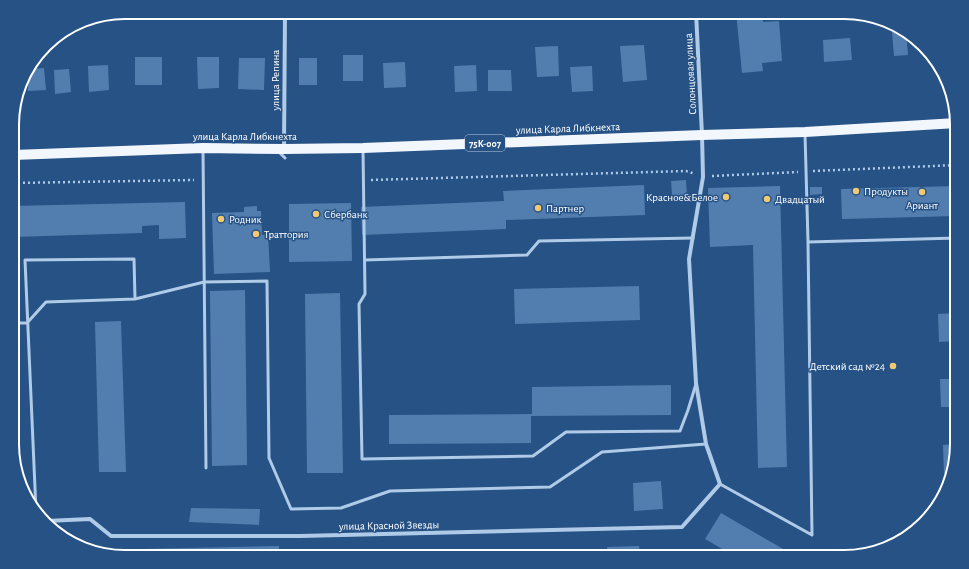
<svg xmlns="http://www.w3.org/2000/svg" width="969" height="569" viewBox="0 0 969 569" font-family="'Alegreya Sans',sans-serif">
<rect width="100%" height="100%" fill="#265285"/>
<path fill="#527eaf" d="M736,12H762L763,22L779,21L782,61L762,63L763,71L742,73Z
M905,31L906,32L908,55L894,56L892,32Z
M850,38L852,60L824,62L823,40Z
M644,45L647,80L623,82L620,46Z
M558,46L559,76L537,77L535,47Z
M343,55H363V81H343Z
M135,57H162V85H135Z
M197,57H219V88L198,89Z
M239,58H265L264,90L238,89Z
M299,58H317V85H299Z
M405,62L406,87L384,88L383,63Z
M108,65L109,90L89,92L88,66Z
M476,65L477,91L455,92L454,66Z
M592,66L593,91L572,92L570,67Z
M44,68L46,90L28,91L27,71L28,69Z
M69,69L71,92L55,94L54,70Z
M488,70H511L512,91H488Z
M686,180L687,195H672L671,181Z
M644,185L645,215L506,220V229L362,235L361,207L504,201L503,191Z
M780,186L787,467L758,468L753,245L710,247L708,188Z
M957,186V216L842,219L841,189Z
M810,187H822V194L810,195Z
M185,202L186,238L159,239V225L142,226V233L13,237V206Z
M351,203L352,261L289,262V204Z
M257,206V211H261L262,235L268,234L270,272L214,274L212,213L244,212V207Z
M639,286L640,320L515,324L514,289Z
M245,290L247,465L212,466L210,291Z
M340,293L343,473H307L305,294Z
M957,313V341L939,342L938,314Z
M121,321L126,472H99L95,322Z
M940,379H957V407H941Z
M671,385V415L531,416V443L389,444V415L532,414V387Z
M957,444V451L950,474H944L943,445Z
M661,481L663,509L634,511L633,483Z
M191,508L260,509L259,525L189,522Z
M721,513L797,557H736L705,539Z
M279,546V557H125L99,550Z
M639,546L640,557H608L607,547Z"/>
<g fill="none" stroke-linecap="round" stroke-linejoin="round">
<path stroke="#b0cbe8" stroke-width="2.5" stroke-dasharray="2 3" stroke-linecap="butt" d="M813,171L957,165
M712,176L798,172
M371,180L686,171L695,174
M13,183L194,180"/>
<path stroke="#b0cbe8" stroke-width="3" d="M203,149L206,468
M363,149L365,294L359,304L362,459L533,456L566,432L680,431L688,410L696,384
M279,152L285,158
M808,242L957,238
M365,260L527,255L539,241L693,238
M13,323H27L46,302L135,299L204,282L267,281L269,458L291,509L341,508L390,491L550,487L602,452L706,444
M720,484L812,535L808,242L805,134
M36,511L25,260L134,259L135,299"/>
<path stroke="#b0cbe8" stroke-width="4" d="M284,148L285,12
M46,521L90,519L111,536H300L682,527L720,484L706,444L696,383L689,259L703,177L702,135L696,12"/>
<path stroke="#f2f7fe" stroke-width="10" d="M13,155L203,148L284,149L363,148L702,135L805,132L957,123"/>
</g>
<g fill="#f1c974" stroke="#265285" stroke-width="1.5">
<circle cx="856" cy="191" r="4"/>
<circle cx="922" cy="192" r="4"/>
<circle cx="726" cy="197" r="4"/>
<circle cx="767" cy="199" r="4"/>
<circle cx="538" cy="208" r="4"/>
<circle cx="316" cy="214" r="4"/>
<circle cx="221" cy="219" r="4"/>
<circle cx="256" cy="234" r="4"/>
<circle cx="893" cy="366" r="4"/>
</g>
<g text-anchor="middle" stroke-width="3" stroke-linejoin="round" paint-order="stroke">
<rect fill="#265285" stroke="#becbda" stroke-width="1" x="465" y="135" width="40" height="16" rx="3"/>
<g font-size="10" font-weight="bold" fill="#fff">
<text x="485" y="147">75К-007</text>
</g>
<g font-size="11" fill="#fff" stroke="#265285">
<text transform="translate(690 74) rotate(-93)" y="4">Солонцовая улица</text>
<text transform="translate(275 80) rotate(-90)" y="4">улица Репина</text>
<text transform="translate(568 128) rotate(-2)" y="4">улица Карла Либкнехта</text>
<text x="245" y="140">улица Карла Либкнехта</text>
<text transform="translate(389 525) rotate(-1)" y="4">улица Красной Звезды</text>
</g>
<g font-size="11" fill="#fff" stroke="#265285" text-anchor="start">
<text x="864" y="195">Продукты</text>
<text x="718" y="201" text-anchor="end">Красное&amp;Белое</text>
<text x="775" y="203">Двадцатый</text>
<text x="922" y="209" text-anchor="middle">Ариант</text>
<text x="546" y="212">Партнер</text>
<text x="324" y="218">Сбербанк</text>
<text x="229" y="223">Родник</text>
<text x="264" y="238">Траттория</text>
<text x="885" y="370" text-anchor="end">Детский сад №24</text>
</g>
</g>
<path d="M0 0H969V569H0ZM125 19H844A106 106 0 0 1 950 125V444A106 106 0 0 1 844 550H125A106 106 0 0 1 19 444V125A106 106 0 0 1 125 19Z" fill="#265285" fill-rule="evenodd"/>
<path fill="none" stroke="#fff" stroke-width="2" d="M125 19H844A106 106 0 0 1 950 125V444A106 106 0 0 1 844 550H125A106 106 0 0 1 19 444V125A106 106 0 0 1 125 19Z"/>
</svg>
